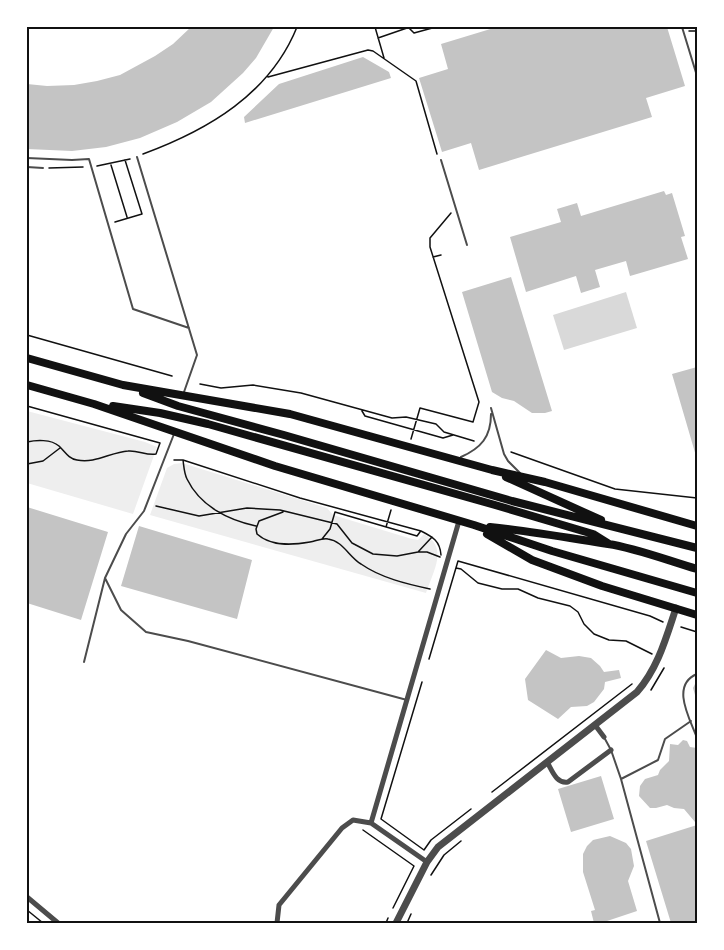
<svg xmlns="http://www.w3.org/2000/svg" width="724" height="950" viewBox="0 0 724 950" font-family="'Varela Round',sans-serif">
<rect width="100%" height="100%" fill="#fff"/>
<path fill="#eee" d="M27,411L145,442L157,447L133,514L27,483Z
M182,463L327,508L333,515L412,539L418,540L424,534C449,548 433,571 426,593L150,515L167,468L174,464Z"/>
<path fill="#d9d9d9" d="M626,292L637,328L564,350L553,315Z"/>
<path fill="#c4c4c4" d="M191,27H274L256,58L243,73L211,102L177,122L140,138L106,147L72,151L27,149V84L47,86L74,85L97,81L120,75L155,56L173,44Z
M497,27H667L685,86L646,98L652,117L479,170L471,143L442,152L419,78L448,69L441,44Z
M363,57L389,72L391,78L245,123L244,117L279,84Z
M664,191L666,195L672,193L685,236L681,237L688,259L630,276L626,261L595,270L600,287L581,293L576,276L526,292L510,237L561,222L557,209L577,203L581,216Z
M511,277L552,411L545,413H532L514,401L502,398L492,392L462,292Z
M697,367V456H696L672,374Z
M27,507L108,532L81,620L27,603Z
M139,526L252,560L237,619L121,586Z
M546,650L561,658L579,656L591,658L600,666L604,672L619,670L621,678L605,682L604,689L594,702L587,706L571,707L558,719L528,700L525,679Z
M697,680V702L693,688Z
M683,740L687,741L690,747L697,748V820L695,822L684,809L674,808L667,805L656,808H650L639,796L640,786L645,779L658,775L660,770L669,761L670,744L678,745Z
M601,776L614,819L571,832L558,789Z
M697,825V923H671L646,841Z
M610,836L626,843L631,849L634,866L628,881L637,911L601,923H594L591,911L595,910L583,872V854L587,846L593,840Z"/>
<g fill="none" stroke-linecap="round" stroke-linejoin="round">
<path stroke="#111" stroke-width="1.5" d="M375,27L384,58
M408,27L414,33L436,27
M689,31H697
M378,38L407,28
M268,77L368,50L373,51L416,81L437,154
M143,154C208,130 270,94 297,27
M111,165L127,217
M97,166L130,159
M49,168L83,167
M115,222L142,214L125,160
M433,257L441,255
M27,335L172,376
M200,384L221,388L253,385L301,393L392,418L406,417L436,424L444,432L474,441
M27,406L160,443L156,454C147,456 138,450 128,451C111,452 95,464 77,460C69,459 65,452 59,446C51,439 36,440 27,442
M362,411L365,416L443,438L453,435
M411,439L420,408L473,422L479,402L430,247V238L451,213
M511,452L615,489L697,498
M174,460H183L300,498L421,531C433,537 440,541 441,555
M183,460C184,467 184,473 187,479C200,506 228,520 256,526
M27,464L43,461L60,448
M156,506L199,516L247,508L280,510L337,524L352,543L373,554L397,556L418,552L432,537
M283,512L259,521L256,529L257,534C271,547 293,545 310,542C316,541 322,538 328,539C343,541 349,557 361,564C381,578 407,584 430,589
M386,527L391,510
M322,539L330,529L335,512L417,536L420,532
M418,552H427L440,557
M456,568L461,569L478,583L502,589H518L538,598L570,606L578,612L584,624L594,634L609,640L626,641L652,654
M681,627L697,632
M429,659L458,561L650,616L663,622
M422,682L381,819L424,850L431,840L471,809
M651,690L664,668
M492,792L632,684
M363,830L414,866L393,908
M431,875L444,855L461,841
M27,910L43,923
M386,923L388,918
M407,923L411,914"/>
<path stroke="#4c4c4c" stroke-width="2" d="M682,27L697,76
M137,157L197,355L184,392
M27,158L72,160L89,159L133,309L189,328
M441,160L467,245
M27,167L43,168
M491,408L504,454L508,461L520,473
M461,457C481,448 491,437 491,414
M105,578L121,610L146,632L188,641L407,700
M84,662L105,578L126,534L144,511L174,434
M697,674C670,685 690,719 697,738
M605,739L611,750L621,779L660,923
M621,779L658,760L665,739L691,721"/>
<path stroke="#4c4c4c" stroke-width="5" d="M595,725L604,737
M547,762C552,770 556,784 568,782L611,750
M371,823L459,521
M27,897L58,923
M277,923L279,905L342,828L353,820L371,823L427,862"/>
<path stroke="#4c4c4c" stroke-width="7" d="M396,923L427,862L438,847L637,692C658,668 666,638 676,608"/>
<path stroke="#111" stroke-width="8" d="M27,358L123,385L290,414L492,470L545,482L697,526
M27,385L94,404L275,466L474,525L552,551L697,593
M143,393L178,406L284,435L512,501L697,548
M113,406L160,413L208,424L495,505L593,534L609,544
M506,477L601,520
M490,527C529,531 569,538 608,544C636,548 669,561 697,569
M487,534L532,560L602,586L697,615"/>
</g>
<rect width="724" height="950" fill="none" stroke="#ffffff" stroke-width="57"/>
<rect x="28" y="28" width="668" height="894" fill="none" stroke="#111" stroke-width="2"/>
</svg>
